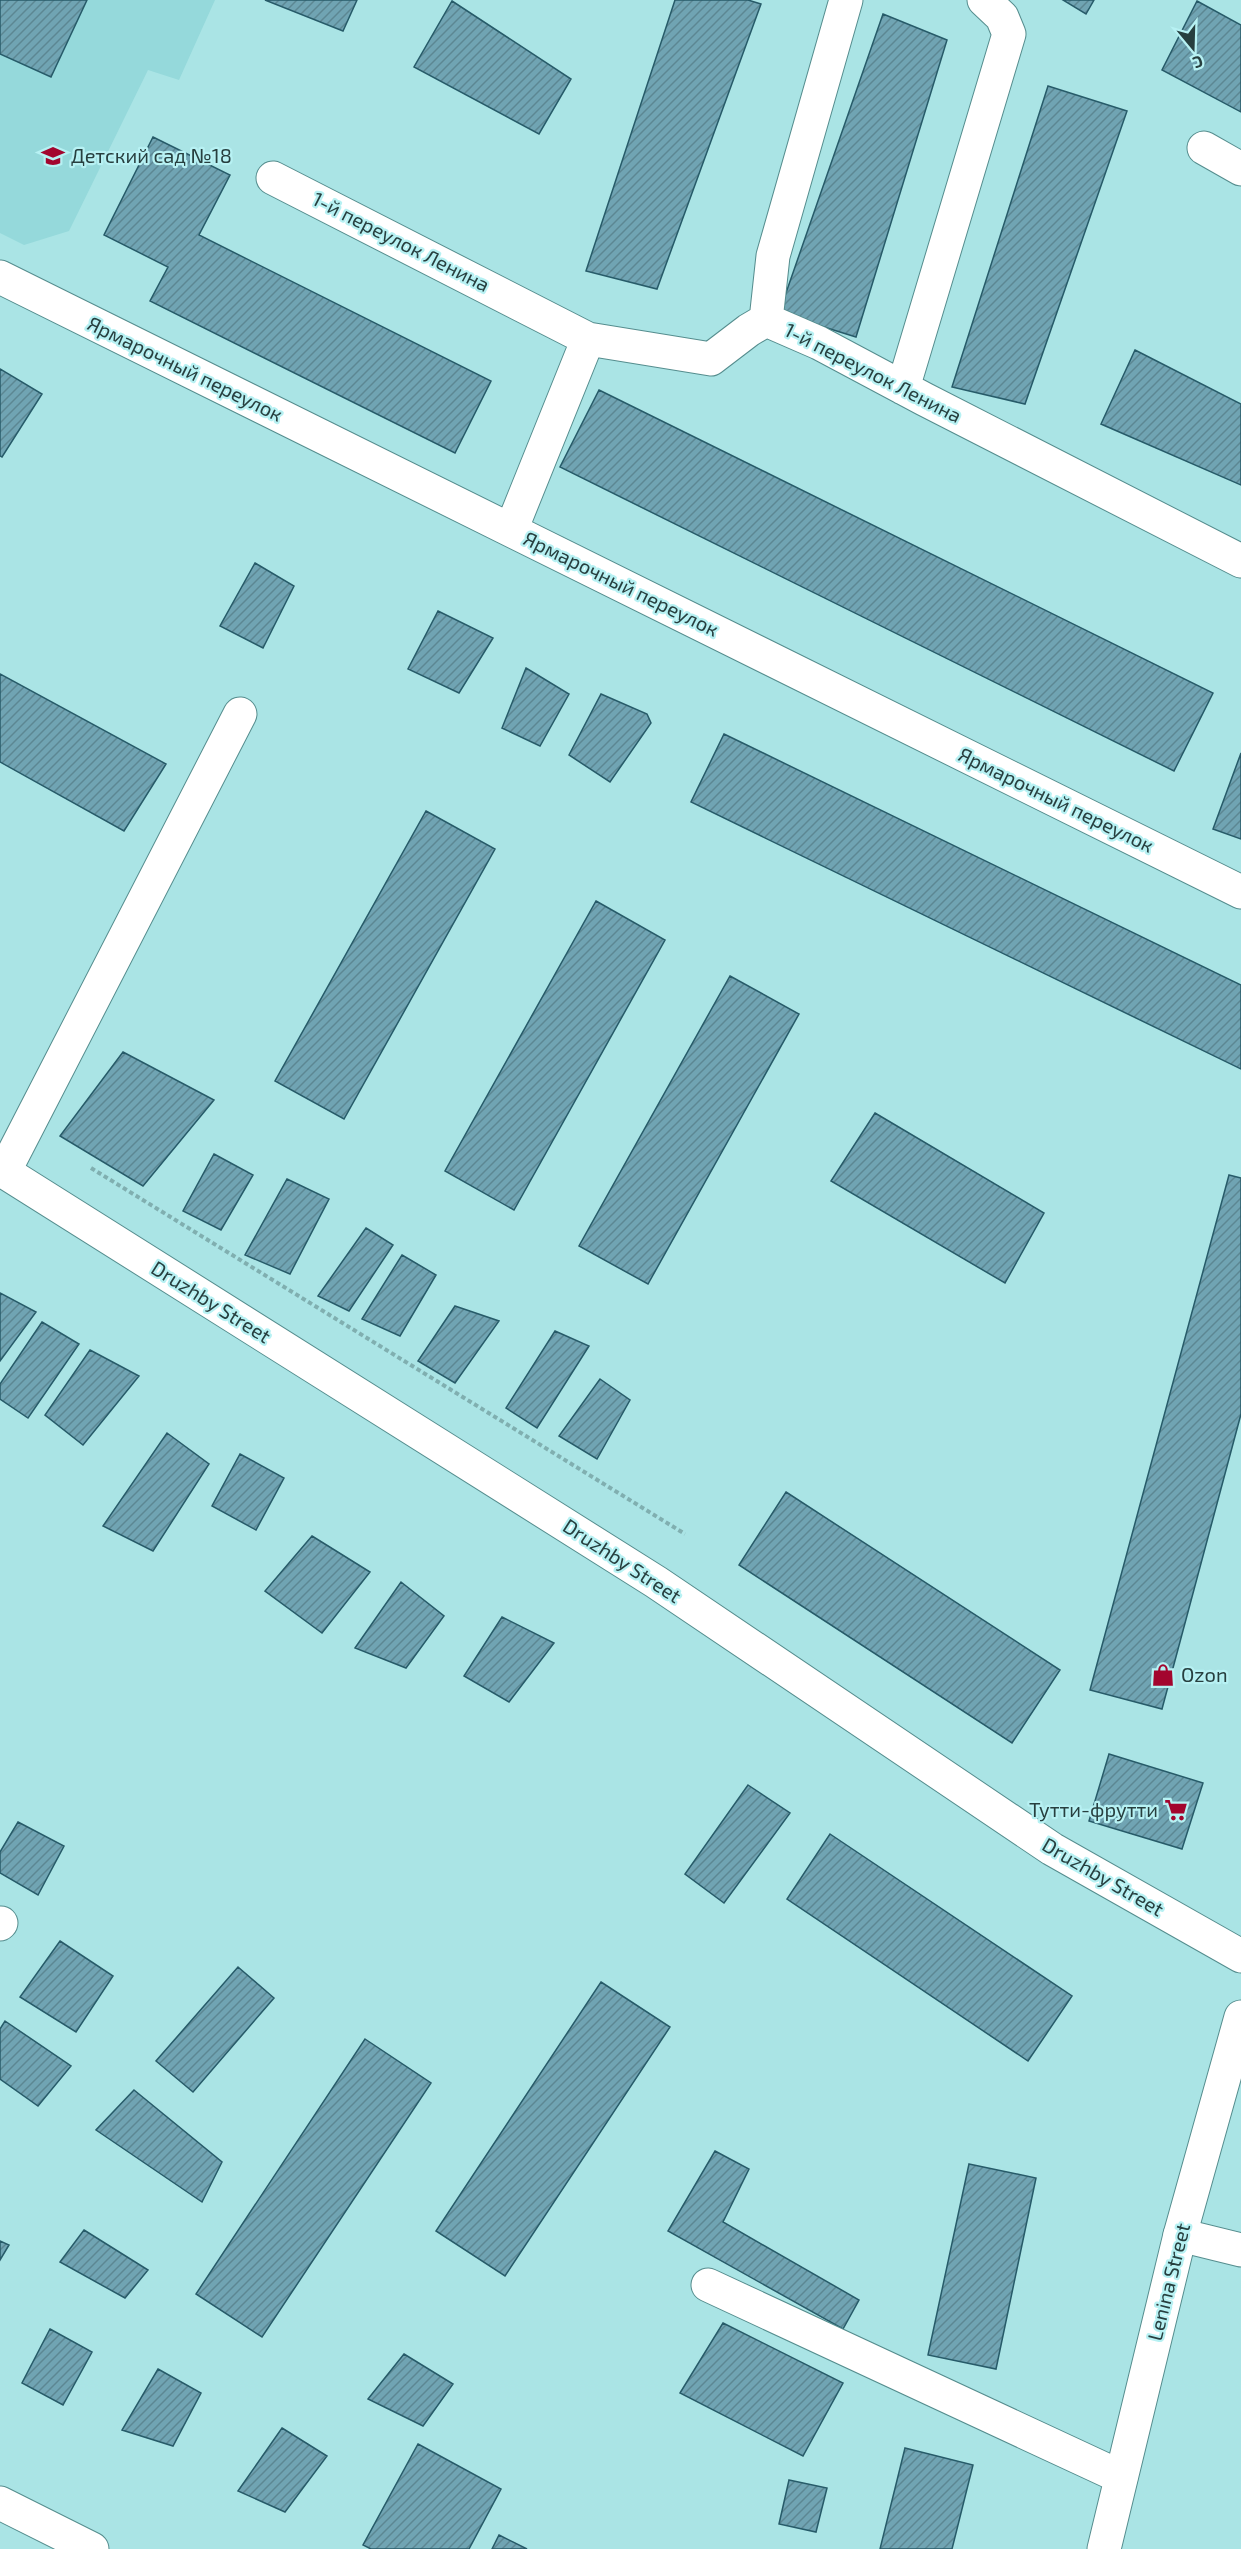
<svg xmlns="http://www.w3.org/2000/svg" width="1241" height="2549" viewBox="0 0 1241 2549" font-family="'Exo 2',sans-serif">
<defs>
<pattern id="building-hatch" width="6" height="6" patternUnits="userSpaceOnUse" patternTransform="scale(1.5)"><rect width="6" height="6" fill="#70a4b3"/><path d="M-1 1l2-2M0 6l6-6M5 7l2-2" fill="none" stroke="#5c8793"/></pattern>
</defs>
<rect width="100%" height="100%" fill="#aae4e5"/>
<path fill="#95d9db" d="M0,0H215L179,80L148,70L69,231L24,245L0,233Z"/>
<path fill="url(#building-hatch)" stroke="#275b69" stroke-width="1.5" d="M0,0H87L51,77L0,54Z
M265,0H357L343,31Z
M675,0H748L761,4L657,289L586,271Z
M1063,0H1094L1086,14Z
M452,1L571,79L539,134L414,67Z
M1197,1L1241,25V112L1162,70Z
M883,14L947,40L856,337L779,313Z
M1048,86L1127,111L1025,404L952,387Z
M153,137L230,175L199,235L491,381L455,453L150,301L168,267L104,235Z
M1135,350L1241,404V485L1101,424Z
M0,369L42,394L2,457L0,456Z
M599,390L1213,693L1174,771L560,467Z
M255,563L294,586L263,648L220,626Z
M438,611L493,638L459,693L408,669Z
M526,668L569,694L540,746L502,728Z
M0,674L166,764L124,831L0,762Z
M601,694L647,714L651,723L610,782L569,755Z
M724,734L1241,985V1069L691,802Z
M1241,753V839L1213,829Z
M426,811L495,849L344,1119L275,1081Z
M596,901L665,940L514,1210L445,1171Z
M730,976L799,1014L648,1284L579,1246Z
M123,1052L214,1100L143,1186L60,1136Z
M875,1113L1044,1213L1005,1283L831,1181Z
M214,1154L253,1175L221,1230L183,1211Z
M1229,1175L1241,1178V1414L1162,1709L1090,1690Z
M287,1179L329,1199L290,1274L245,1255Z
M366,1228L393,1245L349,1311L318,1296Z
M402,1255L436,1275L400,1336L362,1319Z
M0,1293L36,1312L0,1361Z
M455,1306L499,1321L455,1383L418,1361Z
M42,1322L79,1344L28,1418L0,1399V1384Z
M555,1331L589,1346L537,1428L506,1408Z
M90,1350L139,1376L83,1445L45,1415Z
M600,1379L630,1400L597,1459L559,1436Z
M167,1433L209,1464L153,1551L103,1526Z
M240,1454L284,1478L256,1530L212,1506Z
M786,1492L1060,1670L1012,1743L739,1565Z
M312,1536L370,1572L322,1633L265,1591Z
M401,1582L444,1616L406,1668L355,1648Z
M502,1617L554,1643L509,1702L464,1676Z
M1109,1754L1203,1783L1182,1849L1089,1821Z
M748,1785L790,1813L724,1903L685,1874Z
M18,1822L64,1846L38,1895L0,1873V1852Z
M830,1834L1072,1996L1028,2061L787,1899Z
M60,1941L113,1976L76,2032L20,1997Z
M238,1967L274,1998L193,2092L156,2061Z
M601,1982L670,2027L505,2276L436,2231Z
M5,2021L71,2066L38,2106L0,2079V2029Z
M365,2039L431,2083L262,2337L196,2294Z
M134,2090L222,2162L202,2202L96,2130Z
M715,2151L749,2169L723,2222L859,2300L843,2329L668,2231Z
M969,2164L1036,2178L996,2369L928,2355Z
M84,2230L148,2270L125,2298L60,2262Z
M0,2241L9,2245L0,2260Z
M723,2323L843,2383L803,2456L680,2393Z
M50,2329L92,2352L63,2405L22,2383Z
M404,2354L453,2384L423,2426L368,2399Z
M158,2369L201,2393L173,2446L122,2430Z
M282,2428L327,2456L285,2512L238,2491Z
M418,2444L501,2489L469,2549H371L363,2545Z
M905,2448L973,2465L952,2549H880Z
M789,2480L827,2488L816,2532L779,2524Z
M499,2535L527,2549H492Z"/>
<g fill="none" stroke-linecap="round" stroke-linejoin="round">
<g stroke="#558d8e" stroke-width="35">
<path id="minor" d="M1204,148L1241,169
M273,178L588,339L711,359L749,330L766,320L819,343L924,399L1241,561
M0,277L1241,892
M766,320L773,256L846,0
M903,388L1009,34L1002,17L984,0
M511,530L588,339
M0,1169L656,1582L1052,1849L1241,1956
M4,1172L240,714
M0,1924L1,1923
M1180,2235L1241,2250
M708,2285L1121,2477
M0,2503L92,2549"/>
</g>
<g stroke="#558d8e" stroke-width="35">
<path id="major" d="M1104,2549L1180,2235L1241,2017"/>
</g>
<path stroke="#80afb0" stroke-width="4" stroke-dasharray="4.5 3" stroke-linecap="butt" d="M91,1168L685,1534"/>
<use href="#minor" stroke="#fff" stroke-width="33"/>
<use href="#major" stroke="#fff" stroke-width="33"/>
</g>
<defs>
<g id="school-bare" transform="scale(1.8)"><path d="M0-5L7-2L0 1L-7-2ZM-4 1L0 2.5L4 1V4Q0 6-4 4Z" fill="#a3052e" stroke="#b7f1f3" stroke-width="2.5" paint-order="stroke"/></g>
<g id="shop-bare" transform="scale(1.8)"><path d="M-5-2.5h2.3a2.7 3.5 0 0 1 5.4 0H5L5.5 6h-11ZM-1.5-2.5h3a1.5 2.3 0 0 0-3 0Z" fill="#a3052e" stroke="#b7f1f3" stroke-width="2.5" paint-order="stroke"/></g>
<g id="supermarket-bare" transform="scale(1.8)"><path d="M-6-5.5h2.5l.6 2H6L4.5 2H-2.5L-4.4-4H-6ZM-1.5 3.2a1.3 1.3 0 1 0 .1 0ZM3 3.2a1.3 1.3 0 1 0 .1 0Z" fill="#a3052e" stroke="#b7f1f3" stroke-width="2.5" paint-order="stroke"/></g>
</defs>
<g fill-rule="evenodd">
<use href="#school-bare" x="53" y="156"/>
<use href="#shop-bare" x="1163" y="1675"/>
<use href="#supermarket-bare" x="1176" y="1810"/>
</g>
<g text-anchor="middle" stroke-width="4.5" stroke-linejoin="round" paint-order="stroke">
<g font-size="20" fill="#273f3f" stroke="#b7f1f3" text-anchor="start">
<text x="71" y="163">Детский сад №18</text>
<text x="1181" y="1682">Ozon</text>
<text x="1158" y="1817" text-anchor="end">Тутти-фрутти</text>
</g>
<g font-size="20" fill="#273f3f" stroke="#b7f1f3">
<text transform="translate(401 242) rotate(27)" y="7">1-й переулок Ленина</text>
<text transform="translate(185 369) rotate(26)" y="7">Ярмарочный переулок</text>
<text transform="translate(873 373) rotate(27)" y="7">1-й переулок Ленина</text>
<text transform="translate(621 584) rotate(26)" y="7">Ярмарочный переулок</text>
<text transform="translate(1056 800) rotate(26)" y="7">Ярмарочный переулок</text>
<text transform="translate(211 1302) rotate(32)" y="7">Druzhby Street</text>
<text transform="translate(622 1561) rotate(33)" y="7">Druzhby Street</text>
<text transform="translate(1103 1877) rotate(30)" y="7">Druzhby Street</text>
<text transform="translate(1169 2282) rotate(-76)" y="7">Lenina Street</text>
</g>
</g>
<g transform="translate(1193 48) rotate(161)" stroke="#b7f1f3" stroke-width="4.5" paint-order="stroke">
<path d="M0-4.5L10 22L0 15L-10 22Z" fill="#273f3f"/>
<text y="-9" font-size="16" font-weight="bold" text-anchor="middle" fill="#273f3f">С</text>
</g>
</svg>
